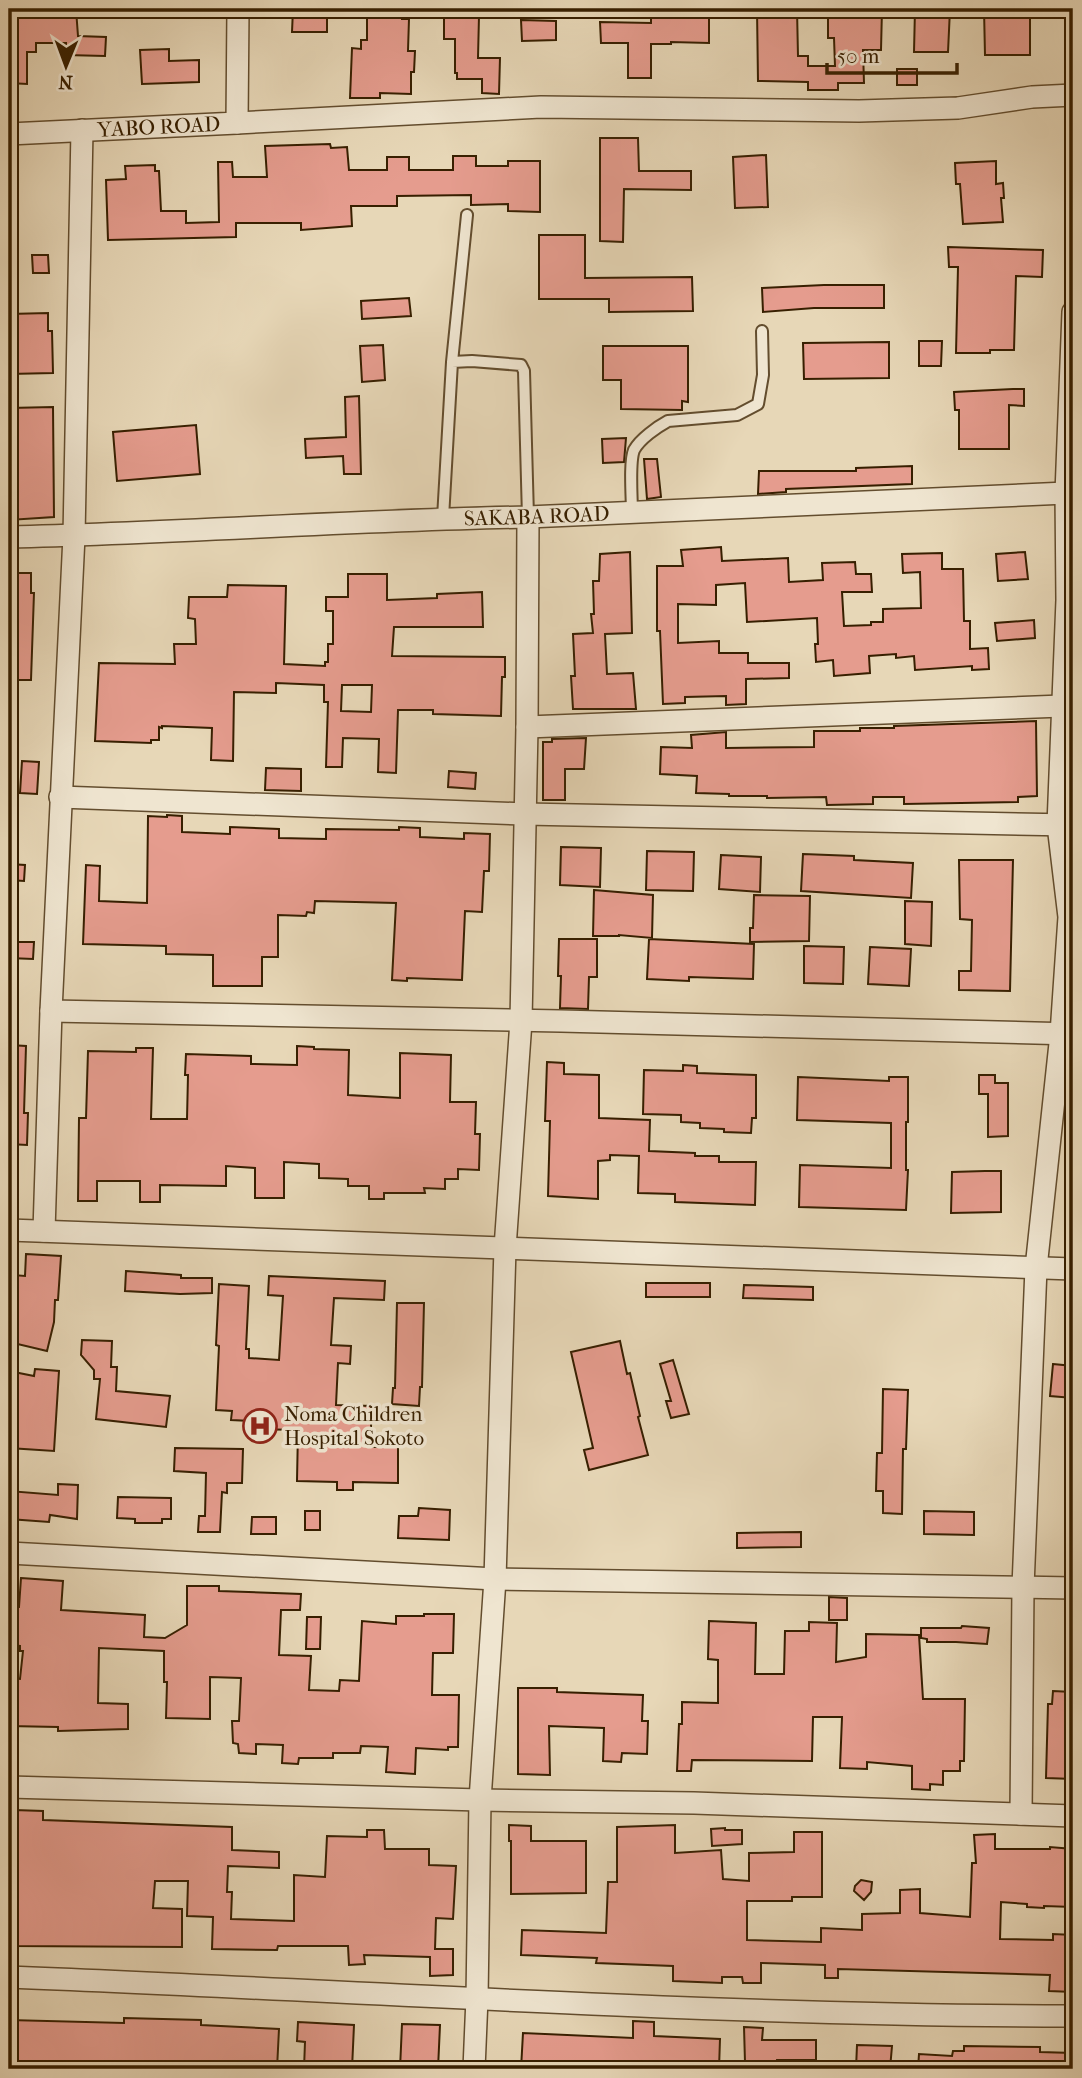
<svg xmlns="http://www.w3.org/2000/svg" width="1082" height="2078" viewBox="0 0 1082 2078" font-family="'IM FELL French Canon',serif">
<rect width="100%" height="100%" fill="#e7d7b7"/>
<filter id="stains"><feTurbulence type="fractalNoise" baseFrequency=".00286" numOctaves="4"/><feColorMatrix values="0 0 0 0 .2 0 0 0 0 .09 0 0 0 0 .02 0 0 0 .5 -.17"/></filter>
<radialGradient id="worn" r=".72"><stop offset=".6" stop-color="#630" stop-opacity="0"/><stop offset="1" stop-color="#630" stop-opacity=".3"/></radialGradient>
<path fill="#e59c8e" stroke="#371f00" stroke-width="2" fill-rule="evenodd" d="M9,9H76L78,36L106,37L105,56L66,55V43H36V52H27V84L9,83Z
M293,9H327V32H292Z
M651,9H709V43L671,42V44H651V78H628V43H601L600,22L651,23Z
M757,9H797L798,56H808V66H835L834,38H828V9H882L881,50H863L864,83H838V90H808V82L758,81Z
M915,9H950L948,52H914Z
M984,9H1030V55H985Z
M367,12L402,13V19H409L408,51H415L414,72H411V94L380,93V98H350L352,48L361,49V40H367Z
M444,16H479L478,58H500L499,94L482,93V79H457V73H455V39H444Z
M521,20L556,21V40L522,41Z
M169,49V61L199,60V82L142,84L140,50Z
M897,69H917V85H897Z
M600,138H638L639,171H691V190L624,189L623,242L600,241Z
M330,144L331,148L347,147L349,170H387V157H409V170H453V156H476V166H508V161H540V212L508,211V204L471,205V195L397,196V206H351L352,226L301,230V223H236V237L108,240L106,180L126,179L125,166L155,165V171H159L161,211H186V223L219,222L218,162H232L233,177H267L265,146Z
M766,155L768,207L735,208L733,157Z
M996,161V184L1003,183L1004,198H1001L1003,222L963,224L960,184H956L955,163Z
M539,235H585V278L692,277L693,311L609,312V299H539Z
M948,247L1043,250L1042,277L1016,276L1014,350H990V353H956L958,267H949Z
M32,255H48L49,273H33Z
M824,285H884V308H814L763,312L762,288Z
M409,298L411,316L362,319L361,301Z
M48,313V331H52L53,373L9,374V314Z
M919,341H942L941,366H919Z
M889,342V378L804,379L803,343Z
M383,345L385,380L362,382L360,346Z
M603,346H688V402L682,401V410L621,409V380H603Z
M1013,389H1024V406L1009,405V449H959V410H955L954,392Z
M359,396L361,474H344L343,456L306,458L305,439L346,437L345,397Z
M53,407L54,517L9,520V408Z
M196,425L200,474L117,481L113,432Z
M626,438L624,462L603,463L602,439Z
M644,459H657L661,497L647,499Z
M912,466V484L786,489V492L758,494L759,471H856V468Z
M721,547L722,561L788,558L789,582L823,580L822,563L855,562L856,574H871L872,592H842L844,626L871,625V622H883V609L921,608L920,572L903,573L902,554L942,553V569H963L964,621H970V649L988,648L989,669L972,670V666L915,670L914,656L896,658V654L869,656L870,673L834,676L833,660L816,662L815,644H818L817,618L747,622L745,583L716,585V605L678,604V643L719,641V653H748V663H789V678L746,679V704L726,705V696L685,697V703L663,704L660,631H657V566H683L681,550Z
M630,552L632,633L605,634L607,674L633,673L636,709H573L571,676H575L573,634L593,633L591,614H594L593,581H599L600,554Z
M1025,552L1028,579L998,581L996,554Z
M17,573H31V593H34L31,680H9V593H17Z
M348,574H387V600L437,598V594L482,592L483,627H394L392,656L505,657V677H502L501,716L433,714V710H398L396,773L378,772L379,739L343,738L342,767H326L328,702H324V685L276,683V693L234,692L233,761L211,760L212,728L162,726V728L159,727V740H151V743L95,741L99,663L175,664L174,644H196L195,619L188,618L189,597H227L228,585L286,586L284,664L325,666V662H328V644H333V611H326V597H348ZM342,685H372L371,712L341,711Z
M1034,620L1035,638L997,641L995,623Z
M1036,721L1037,796L1018,797V802L904,804V797H873V804L827,805L826,797L767,798V796H729V794L696,793L697,776L660,774L661,747L692,748L691,735L726,732V748L814,747V731H860V728H894V726Z
M586,738L584,769H565V800H543V742H552V739Z
M22,761L39,762L37,794L20,793Z
M266,768L301,769V791L265,790Z
M449,771L476,773L475,789L448,787Z
M167,815L182,816V832L230,834V827L279,829V838L326,839V829L399,830V827L420,828V837L464,839V833L490,834L489,871H484L482,912L465,911L462,980L407,978V981L392,980L396,903L315,901L314,913L307,912L306,916L278,915V957H262V986H213V955L166,954V946L83,944L86,865L100,866L99,901L147,903L148,816L167,817Z
M561,847L601,848L600,887L560,885Z
M647,851L694,852L693,891L646,890Z
M803,854L854,856V860L913,863L911,898L801,891Z
M721,855L761,857L760,892L719,889Z
M959,860H1013L1010,991L959,990V971H971L972,920L960,919Z
M9,864L25,865L24,881L9,880Z
M594,890L653,895L652,938L619,935V936H593Z
M754,895L810,896L809,941L750,942V928H753Z
M905,901L932,902L931,946L905,944Z
M559,939H597V977H589L588,1009L560,1008L561,976H558Z
M649,939L754,944L753,979L689,977V981L647,979Z
M9,942H34L33,959L9,958Z
M804,946L844,947L843,984L804,983Z
M870,947L911,949L909,986L868,984Z
M9,1045L26,1046L24,1113H28L27,1145L9,1144Z
M297,1046L314,1047V1049L349,1050L348,1095L400,1098V1053L451,1055L450,1102H476L475,1134H480L479,1170L458,1169V1179H445V1189L424,1188L425,1193H384V1199H369V1186H348V1179L319,1178V1164L284,1162V1198H255V1168L226,1166V1186L160,1185V1202H140V1181H97V1201H78L79,1118H86L88,1051L136,1052V1048H153L151,1119H187L188,1075H185L186,1054L251,1056V1064L297,1065Z
M547,1062L564,1063V1074L599,1075V1118L650,1120L649,1151L695,1153V1156H719V1162H756L755,1205L675,1202V1194L638,1193L639,1156L610,1155V1160L598,1161V1199L548,1196L550,1121H545Z
M683,1065L697,1066V1073L756,1075V1118H752L751,1133L724,1132V1129L700,1128V1123L681,1122V1115L643,1114L644,1070L683,1071Z
M979,1075H995V1083H1008V1136L988,1137V1094H979Z
M798,1077L889,1081V1077H908V1122H906V1170H908L906,1210L799,1207L800,1165L891,1168V1123L797,1120Z
M985,1171H1001V1212L951,1213L952,1172Z
M26,1254L61,1256L58,1300H55L54,1322L47,1351L9,1342V1314H11L13,1275L25,1276Z
M126,1271L181,1275V1278H212V1293L180,1294L125,1291Z
M269,1276L385,1281L384,1300L334,1298L331,1345L351,1346L350,1364L338,1363L336,1405L372,1406L370,1447H398V1483L353,1482V1490H337V1482L297,1481L298,1430L250,1429L251,1421L231,1420L232,1411L216,1410L219,1346L216,1345L219,1284L249,1286L246,1349H249V1358L279,1360L283,1296L268,1295Z
M646,1283H710V1297H646Z
M744,1285L813,1287V1300L743,1298Z
M397,1303H424L422,1387H420L419,1406L392,1404L393,1388H395Z
M82,1340L112,1341L111,1367H117L116,1391L170,1396L166,1427L96,1419L100,1379H94V1370L81,1355Z
M620,1341L627,1374L630,1373L640,1416L638,1417L648,1455L589,1470L584,1450L593,1448L571,1352Z
M673,1360L689,1414L671,1418L666,1401H671L660,1364Z
M1053,1364L1073,1366V1398L1050,1396Z
M35,1369L59,1371L54,1451L9,1448V1371L34,1376Z
M883,1389L908,1390L906,1449H903L902,1514L883,1513V1491H876L877,1453H882Z
M175,1448L243,1449L242,1483H227V1493L222,1492L220,1532H198L199,1516H205L206,1473L174,1471Z
M58,1484L78,1485L77,1519L50,1515L49,1522L9,1519V1491L58,1495Z
M118,1497L171,1498V1519H162V1523H135V1519L117,1518Z
M419,1508L450,1510L449,1540L398,1538L399,1516H418Z
M305,1511H320V1530H305Z
M924,1511L974,1512V1535L924,1534Z
M252,1517H276V1534H251Z
M801,1532V1547L737,1548V1533Z
M21,1578L63,1581L61,1610L145,1615L144,1637L165,1638L187,1625V1586H219V1591L301,1594L300,1610H281L279,1655L311,1656L309,1690L339,1691L340,1680L359,1681L362,1621L396,1624V1616H424V1614H454L453,1653H433L432,1695H459L458,1747H448V1750L416,1748L415,1774L386,1772L388,1747L361,1746L360,1753H333V1758H299L298,1764L282,1763L283,1745L256,1744V1754L239,1753L238,1744L233,1743L232,1721H239L241,1678L210,1677V1719L166,1718L167,1682H164V1651L99,1648L98,1703L128,1704V1729L58,1731V1727L9,1726V1678L20,1679L23,1651H20V1646L9,1645V1606L19,1607Z
M829,1597L847,1598V1620H829Z
M307,1617H321L320,1649H306Z
M709,1621L756,1623L755,1674H784L785,1631H809V1622L837,1623L836,1662L866,1657V1634L919,1635L923,1699H965L964,1761H960V1771H943V1785L930,1784V1790L912,1789V1766L867,1762V1769L840,1768L842,1717H813L812,1761L692,1760L691,1771H677L679,1724H682V1702L718,1703V1660L708,1659Z
M962,1626L989,1628L987,1644L956,1642H927V1639L921,1638V1628H961Z
M518,1688H557V1692L643,1695L642,1721H648L647,1754L622,1753L621,1762L603,1761L604,1728L549,1726L550,1775L518,1774Z
M1053,1691L1072,1692L1071,1747H1073V1779L1046,1778L1048,1704H1052Z
M14,1810L43,1811V1820L232,1827V1850L279,1852V1868L228,1866L227,1892H232L231,1919L294,1921V1875L325,1877L327,1836L367,1837V1830H384L385,1849H429V1865L456,1866L453,1919L436,1918L435,1949H453V1975L430,1976V1957L364,1955L365,1964L349,1965L348,1946H278L277,1950L212,1949L213,1917L187,1916L188,1881H155L153,1908L182,1909V1947L9,1946V1860H13Z
M509,1825L531,1826V1841H586V1893L511,1894V1841H509Z
M675,1825V1853L721,1850L723,1879L749,1881V1853L794,1852V1832H822V1897H792V1901H747V1940L821,1942V1928L862,1930V1914L900,1913V1890L920,1889V1913L970,1917L972,1863H976L974,1835L995,1834V1849H1050V1847L1073,1849V1907L1044,1906V1908L1027,1907V1904L1001,1902L1000,1939L1053,1940V1934L1073,1935V1992L1049,1991L1050,1975L838,1969V1978H825V1965L761,1963V1983H743L742,1977H722V1983L673,1981V1966L596,1963L597,1958L521,1955L522,1930L606,1933L608,1882H617V1827Z
M725,1828V1830H742V1844L712,1846L711,1829Z
M861,1880L872,1882L871,1892L864,1900L854,1891L855,1886Z
M124,2018L201,2020V2025L279,2029L277,2069H9V2020L124,2023Z
M633,2021L654,2022V2036L720,2039L719,2069H625V2065L590,2063V2069H521L523,2033L633,2038Z
M298,2022L354,2025L352,2069H304L305,2042L297,2041Z
M402,2024L440,2025L438,2069H400Z
M744,2027L763,2028L762,2040H816V2060H777L776,2069H763L764,2062H745Z
M857,2045L892,2046L890,2069H856Z
M964,2046L1040,2047V2052L1073,2053V2069H918L919,2054L952,2056L953,2051H964Z"/>
<g fill="none" stroke-linecap="round" stroke-linejoin="round">
<g stroke="#634d2e" stroke-width="14">
<path id="service" d="M467,215L452,362L472,361L521,365L524,371L528,517
M632,513C632,498 629,462 634,450C640,439 657,427 668,421L737,415L758,404L763,375L762,331
M443,518L452,362"/>
</g>
<g stroke="#634d2e" stroke-width="24">
<g id="minor">
<path d="M237,123L541,107L859,111L958,108L1032,97L1073,95"/>
<path d="M82,130L74,536L51,1011L561,1021L1073,1034"/>
<path id="s1" d="M9,134L237,123L238,9"/>
<path id="s2" d="M9,537C182,533 355,520 528,517L1066,493"/>
<path d="M527,727L1062,706"/>
<path d="M60,797L525,814L1071,825"/>
<path d="M9,1230L1073,1269"/>
<path d="M44,1231L51,1011"/>
<path d="M9,1553L495,1579L1073,1588"/>
<path d="M9,1787L480,1800L694,1803L1073,1816"/>
<path d="M1021,1814L1023,1587L1036,1268L1061,1034L1069,917L1058,825L1067,600L1066,493L1073,312"/>
<path d="M9,1977C363,1991 718,2016 1073,2016"/>
<path d="M474,2069L477,1998L480,1800L495,1579L505,1248L521,1021L527,727L528,517"/>
</g>
</g>
<use href="#service" stroke="#efe5d0" stroke-width="10"/>
<use href="#minor" stroke="#efe5d0" stroke-width="21"/>
</g>
<defs>
<g id="hospital-ring" transform="scale(1.75)"><circle r="9.5" fill="#efe5d0" stroke="#8f2418" stroke-width="1.5"/><path d="M-5-5h3v3.5h4V-5h3V5h-3V1.5h-4V5h-3Z" fill="#8f2418"/></g>
</defs>
<g fill-rule="evenodd">
<use href="#hospital-ring" x="260" y="1426"/>
</g>
<g text-anchor="middle" stroke-width="7" stroke-linejoin="round" paint-order="stroke">
<g font-size="21" fill="#371f00" stroke="#efe5d0">
<text dy="7" stroke="none"><textPath href="#s1" startOffset="150">YABO ROAD</textPath></text>
<text dy="7" stroke="none"><textPath href="#s2" startOffset="528">SAKABA ROAD</textPath></text>
</g>
<g font-size="21" fill="#371f00" stroke="#efe5d0" text-anchor="start">
<text x="284" y="1421">Noma Children<tspan x="284" dy="24">Hospital Sokoto</tspan></text>
</g>
</g>
<rect width="1082" height="2078" fill="none" stroke="#e7d7b7" stroke-width="35"/>
<rect x="10" y="10" width="1061" height="2057" fill="none" stroke="#371f00" stroke-width="3.5"/>
<rect x="18" y="18" width="1047" height="2043" fill="none" stroke="#371f00" stroke-width="2"/>
<g transform="translate(66 66) rotate(181)" stroke="#efe5d0" stroke-width="5" paint-order="stroke">
<path d="M0-5L12 26L0 18L-12 26Z" fill="#371f00"/>
<text y="-10" font-size="19" font-weight="bold" text-anchor="middle" fill="#371f00">N</text>
</g>
<path d="M827 63v10h130v-10" fill="none" stroke="#371f00" stroke-width="3.5"/>
<text x="837" y="63" font-size="21" fill="#371f00" stroke="#efe5d0" stroke-width="5" paint-order="stroke">50 m</text>
<rect width="100%" height="100%" filter="url(#stains)"/>
<rect width="100%" height="100%" fill="url(#worn)"/>
</svg>
